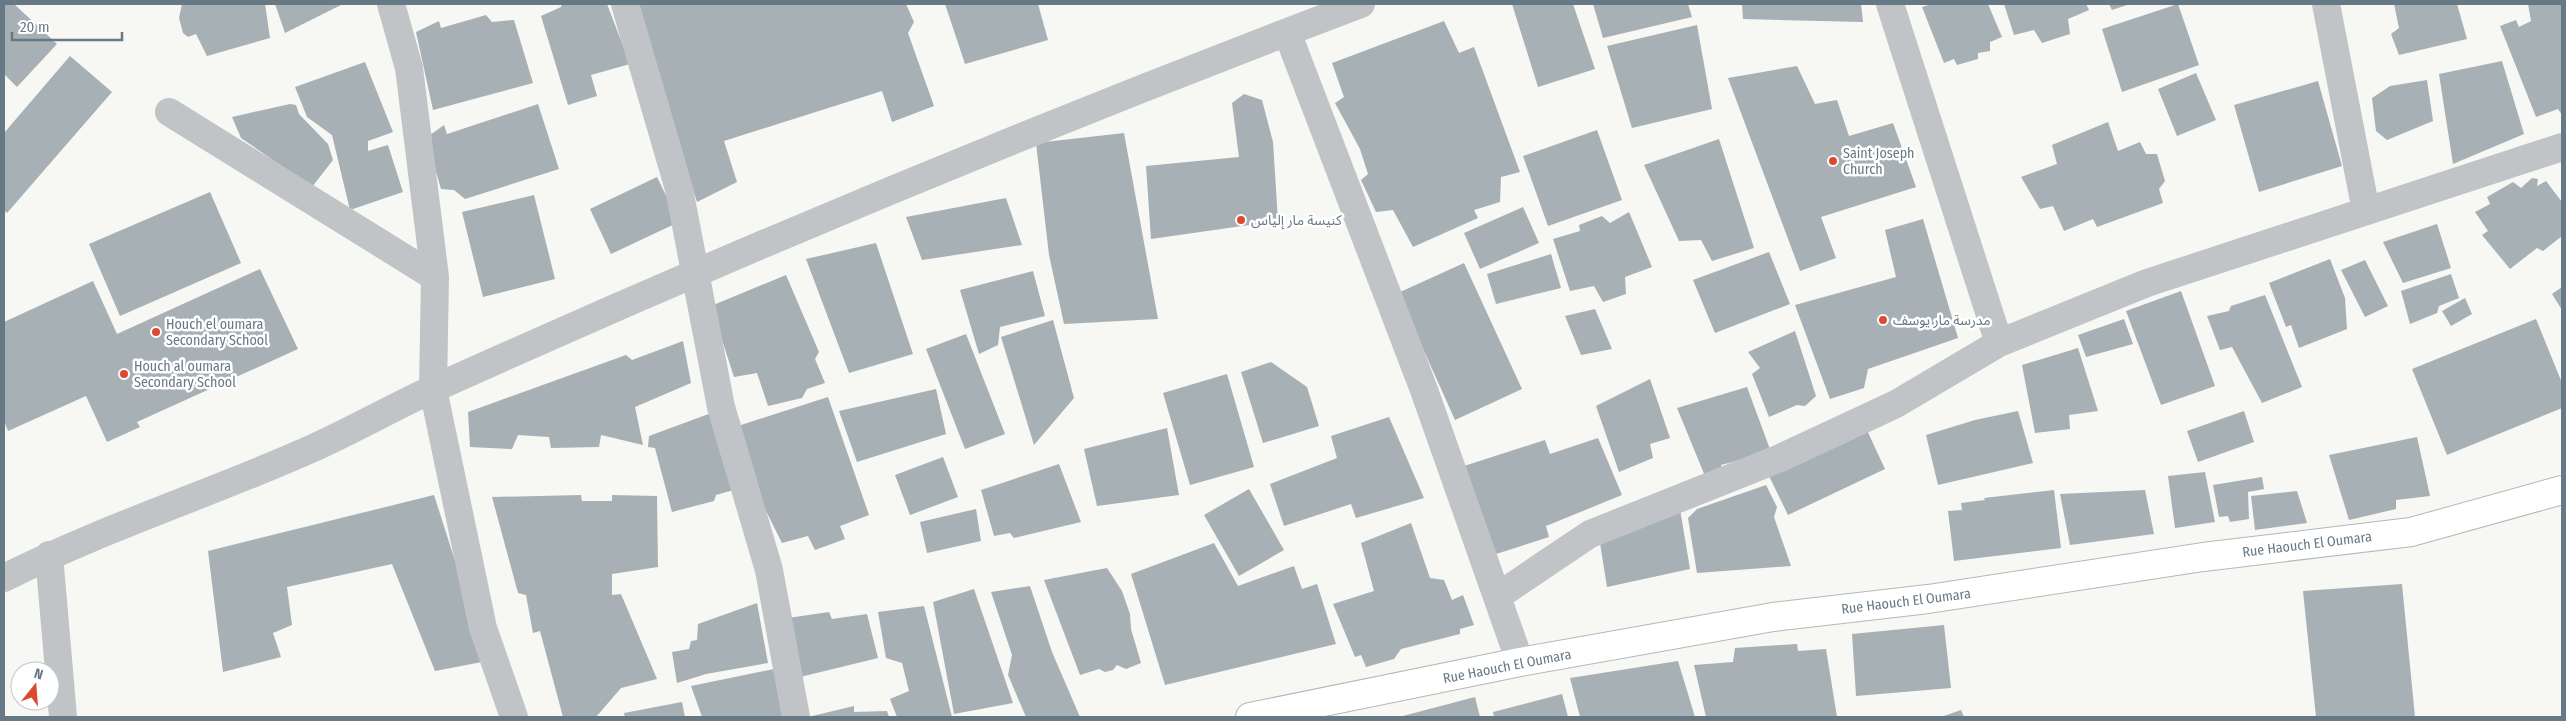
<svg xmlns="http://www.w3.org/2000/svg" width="2566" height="721" viewBox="0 0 2566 721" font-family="'Fira Sans Condensed','Noto Sans Arabic',sans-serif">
<rect width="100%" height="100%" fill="#f7f7f4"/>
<path fill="#a7b0b5" d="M4,4H14L57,44L17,87L4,74Z
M182,4H265L270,38L207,56L196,34L188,37L183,33L179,18Z
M275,4H343L285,33Z
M562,4H607L630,64L591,75L597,96L568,105L541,16L561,7Z
M634,4H906L914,22L908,33L934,106L892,122L882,91L724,141L737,182L697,202Z
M945,4H1038L1048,40L965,64Z
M1512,4H1573L1595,69L1538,87Z
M1593,4H1688L1692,17L1603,38Z
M1742,4H1861L1863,22L1743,19Z
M1932,4H1988L2002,37L1990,42V51L1978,53V59L1957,65L1954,59L1944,63L1922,7Z
M2004,4H2086L2089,10L2068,19L2070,34L2042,43L2034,30L2014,35Z
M2109,4H2130L2112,10Z
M2178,4L2199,65L2122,92L2102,29Z
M2394,4H2457L2467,39L2399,55L2391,34L2399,28Z
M2528,4H2562V115L2558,109L2536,117L2500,26L2516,20L2519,27L2531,21Z
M486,15L492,22L514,20L533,83L433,110L416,32L439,21L441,28Z
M1444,21L1459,53L1474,47L1520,172L1501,177L1500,202L1474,210L1478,218L1413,247L1393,210L1376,212L1361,180L1368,174L1360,149L1335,103L1344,97L1332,63Z
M1697,25L1712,109L1632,128L1607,46Z
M70,56L112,92L7,213L4,210V133Z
M2502,61L2524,134L2453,164L2439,74Z
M365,62L393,132L368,141V151L388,145L403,192L350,210L332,135L307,117L295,87Z
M1797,66L1815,104L1837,100L1849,136L1893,123L1916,187L1821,217L1836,258L1800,271L1728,78Z
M2196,73L2216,120L2177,136L2158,89Z
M2427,80L2433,121L2387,140L2376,131L2372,98L2390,86Z
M2318,81L2342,166L2259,192L2234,105Z
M1244,94L1262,100L1273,142L1278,221L1151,239L1146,166L1239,157L1232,103Z
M290,104L296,105L299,114L328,144L333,160L312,187L241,138L232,117Z
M538,104L559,169L465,199L454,190L441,189L426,138L444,125L447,134Z
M2108,122L2118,151L2140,142L2146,154H2157L2165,181L2159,189L2163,203L2097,227L2093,219L2064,231L2053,206L2040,209L2021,177L2057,164L2052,145Z
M1597,130L1622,200L1548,226L1523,156Z
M1124,133L1158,319L1064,324L1049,255L1036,143Z
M1719,139L1754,248L1712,261L1701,240L1679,241L1644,165Z
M657,177L679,222L611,254L590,209Z
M2532,178L2538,179L2537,186L2546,181L2562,202V236L2543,251L2537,248L2510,269L2482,235L2488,231L2475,212L2490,204L2487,197L2513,182L2521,188Z
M210,192L241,263L120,316L89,244Z
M534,195L555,279L483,297L462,212Z
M1006,198L1022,245L922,260L906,217Z
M1523,207L1539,243L1480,269L1464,233Z
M1629,212L1652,267L1625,277L1626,294L1603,302L1594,286L1570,291L1553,239L1580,231L1579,225L1602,216L1610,223Z
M1923,219L1958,338L1868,369L1864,388L1830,399L1795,305L1896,277L1885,230Z
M2437,224L2451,268L2403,283L2383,242Z
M876,243L913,354L849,373L806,259Z
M1769,252L1790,304L1715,333L1693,280Z
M1551,254L1561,288L1496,304L1487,274Z
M2330,259L2345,298L2347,329L2299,348L2291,325L2286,327L2269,283Z
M2365,260L2388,306L2365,317L2341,270Z
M1464,263L1522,389L1455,420L1398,293Z
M260,269L298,349L137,422L140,427L107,442L86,396L8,431L4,421V322L93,281L117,334Z
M1033,271L1045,316L1000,327L998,345L979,354L960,290Z
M2451,274L2459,298L2439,306L2437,313L2410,324L2401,291Z
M786,275L819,352L815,359L825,383L807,389L802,398L768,406L757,373L734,377L711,306Z
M2562,287V310L2552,294Z
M2181,291L2215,386L2161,405L2126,311Z
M2265,295L2302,387L2262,403L2232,347L2220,350L2207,316L2229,311L2231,306Z
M2465,298L2472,314L2451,326L2442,311Z
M1595,309L1612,349L1581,355L1565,316Z
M2124,319L2133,344L2086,357L2078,335Z
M2536,319L2562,383V408L2447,455L2412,369Z
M1053,320L1074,398L1034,445L1001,337Z
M1795,331L1816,396L1805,406L1797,405L1769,417L1752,374L1760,368L1748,352Z
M966,334L1005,434L965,449L926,349Z
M683,341L691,383L635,407L643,445L601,435L599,447L551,448L549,437L518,435L512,449L470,447L468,412L626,355L632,360Z
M2078,348L2098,411L2069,415L2070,429L2035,433L2022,365Z
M1271,362L1307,387L1319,426L1263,443L1241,372Z
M1227,374L1254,467L1190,485L1163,393Z
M1650,379L1670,438L1650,444L1653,458L1619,472L1596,406Z
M1747,387L1771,452L1721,465L1722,473L1705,476L1677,408Z
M936,389L946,434L857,462L839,411Z
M828,397L869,515L840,526L845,539L815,550L808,536L782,543L754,487L738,426Z
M2018,411L2033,463L1938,485L1926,435L1975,420Z
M2244,411L2254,442L2198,462L2187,431Z
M714,412L737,489L716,495L714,501L672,512L655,448L648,447L649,436Z
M1389,417L1424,498L1356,518L1351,504L1284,526L1270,484L1337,458L1331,436Z
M1865,426L1885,469L1788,515L1767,472Z
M1167,428L1179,495L1097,506L1084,449Z
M2417,437L2430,496L2396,500V509L2349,520L2329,455Z
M1598,438L1622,495L1546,526L1549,537L1496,554L1461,467L1545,440L1550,454Z
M943,457L958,497L910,515L895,475Z
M1059,464L1081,522L1014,538L1010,533L994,536L981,490Z
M2205,472L2215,522L2175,528L2168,476Z
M2262,477L2264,489L2248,492L2249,519L2230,522L2228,516L2219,517L2213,485Z
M1766,485L1777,507L1774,517L1791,566L1697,573L1688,518L1697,509Z
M1249,489L1284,550L1239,576L1204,515Z
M2054,490L2061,548L1954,561L1948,511L1962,510L1961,503L1985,500L1984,498Z
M2145,490L2154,534L2070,545L2060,494Z
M2297,491L2307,523L2255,530L2251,496Z
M434,495L487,661L435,671L392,564L287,587L292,625L273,633L281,657L223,672L208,551Z
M581,495L582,501H612V495L657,496L658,567L612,574V595L621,594L657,679L621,688L596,717H563L540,631L533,633L526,595L518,593L492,497Z
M976,509L981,541L927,553L920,522Z
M1680,509L1690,569L1607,587L1599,537Z
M1411,523L1430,578L1444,580L1452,600L1463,595L1474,625L1460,629V634L1401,649L1394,659L1366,667L1361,655L1355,657L1333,604L1374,591L1361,543Z
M1214,543L1238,586L1294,566L1302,589L1317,584L1336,644L1165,685L1131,574Z
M1107,568L1122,591L1130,614L1131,629L1141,663L1126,669L1117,665L1113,670L1105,672L1099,669L1080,675L1044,580Z
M2402,584L2415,717H2316L2303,591Z
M1030,586L1052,652L1080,717H1026L1008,675L1012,655L991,592Z
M974,589L1013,703L954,714L933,602Z
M757,603L768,663L706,674L677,683L672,652L689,649L691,641L697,640L698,624Z
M924,606L952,717H897L890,699L909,691L902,663L886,658L878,612Z
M829,612L832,619L867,614L878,658L796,678L788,618Z
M1944,625L1951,688L1856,696L1852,634Z
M1797,644L1798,651L1826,649L1837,717H1706L1694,665L1733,662L1735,648Z
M1678,661L1695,717H1580L1570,678Z
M774,669L784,717H702L691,686Z
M1562,694L1568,717H1494L1493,712Z
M1475,697L1480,717H1399Z
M682,702L685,717H625L624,713Z
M854,706V712L887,711L889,717H808Z
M1961,710L1964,717H1941Z"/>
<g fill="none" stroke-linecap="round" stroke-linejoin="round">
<g stroke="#b3b8bb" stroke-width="30">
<path id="major" d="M1250,717L1520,662L1773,617L1928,599L2203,557L2411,532L2562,490"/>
</g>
<path stroke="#c0c4c7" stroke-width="28" d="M391,4L409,68L435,277L433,389L483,628L514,717
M625,4L679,189L721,407L769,570L796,717
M1890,4L1999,343
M2326,4L2366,211
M1287,32L1424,390L1520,662
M169,112L435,277
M49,555L63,717
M4,578C103,528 210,494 311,449C354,430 395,406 437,387C741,250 1049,122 1361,4
M1498,596L1590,534L1778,459L1896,404L1999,343L2147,283L2562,147"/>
<use href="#major" stroke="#fff" stroke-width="28"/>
</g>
<g fill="#dd492e" stroke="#fff" stroke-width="2">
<circle cx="1833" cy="161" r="5"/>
<circle cx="1241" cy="220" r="5"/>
<circle cx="1883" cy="320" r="5"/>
<circle cx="156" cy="332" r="5"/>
<circle cx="124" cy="374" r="5"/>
</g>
<g text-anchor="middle" stroke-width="5" stroke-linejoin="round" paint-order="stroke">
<g font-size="14" fill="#677984" stroke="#fff" text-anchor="start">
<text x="1843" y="158">Saint Joseph<tspan x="1843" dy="16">Church</tspan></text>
<text x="1251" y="225">كنيسة مار إلياس</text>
<text x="1893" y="325">مدرسة مار يوسف</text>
<text x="166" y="329">Houch el oumara<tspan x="166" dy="16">Secondary School</tspan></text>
<text x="134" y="371">Houch al oumara<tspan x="134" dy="16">Secondary School</tspan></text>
</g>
<g font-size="14" fill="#677984" stroke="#fff">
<text transform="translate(2307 544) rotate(-7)" y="5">Rue Haouch El Oumara</text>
<text transform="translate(1906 601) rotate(-7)" y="5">Rue Haouch El Oumara</text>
<text transform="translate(1507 666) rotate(-11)" y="5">Rue Haouch El Oumara</text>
</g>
</g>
<rect width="2566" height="721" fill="none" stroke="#677984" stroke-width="10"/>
<g transform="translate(35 686) rotate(17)"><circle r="24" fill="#ffffff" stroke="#c2c9ce"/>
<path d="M0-4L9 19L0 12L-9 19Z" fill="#dd492e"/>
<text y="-8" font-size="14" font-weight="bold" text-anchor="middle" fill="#677984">N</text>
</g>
<path d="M12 32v8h110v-8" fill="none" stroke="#677984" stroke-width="2.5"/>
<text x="20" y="32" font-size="15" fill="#677984" stroke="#ffffff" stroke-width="4" paint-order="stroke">20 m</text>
</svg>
